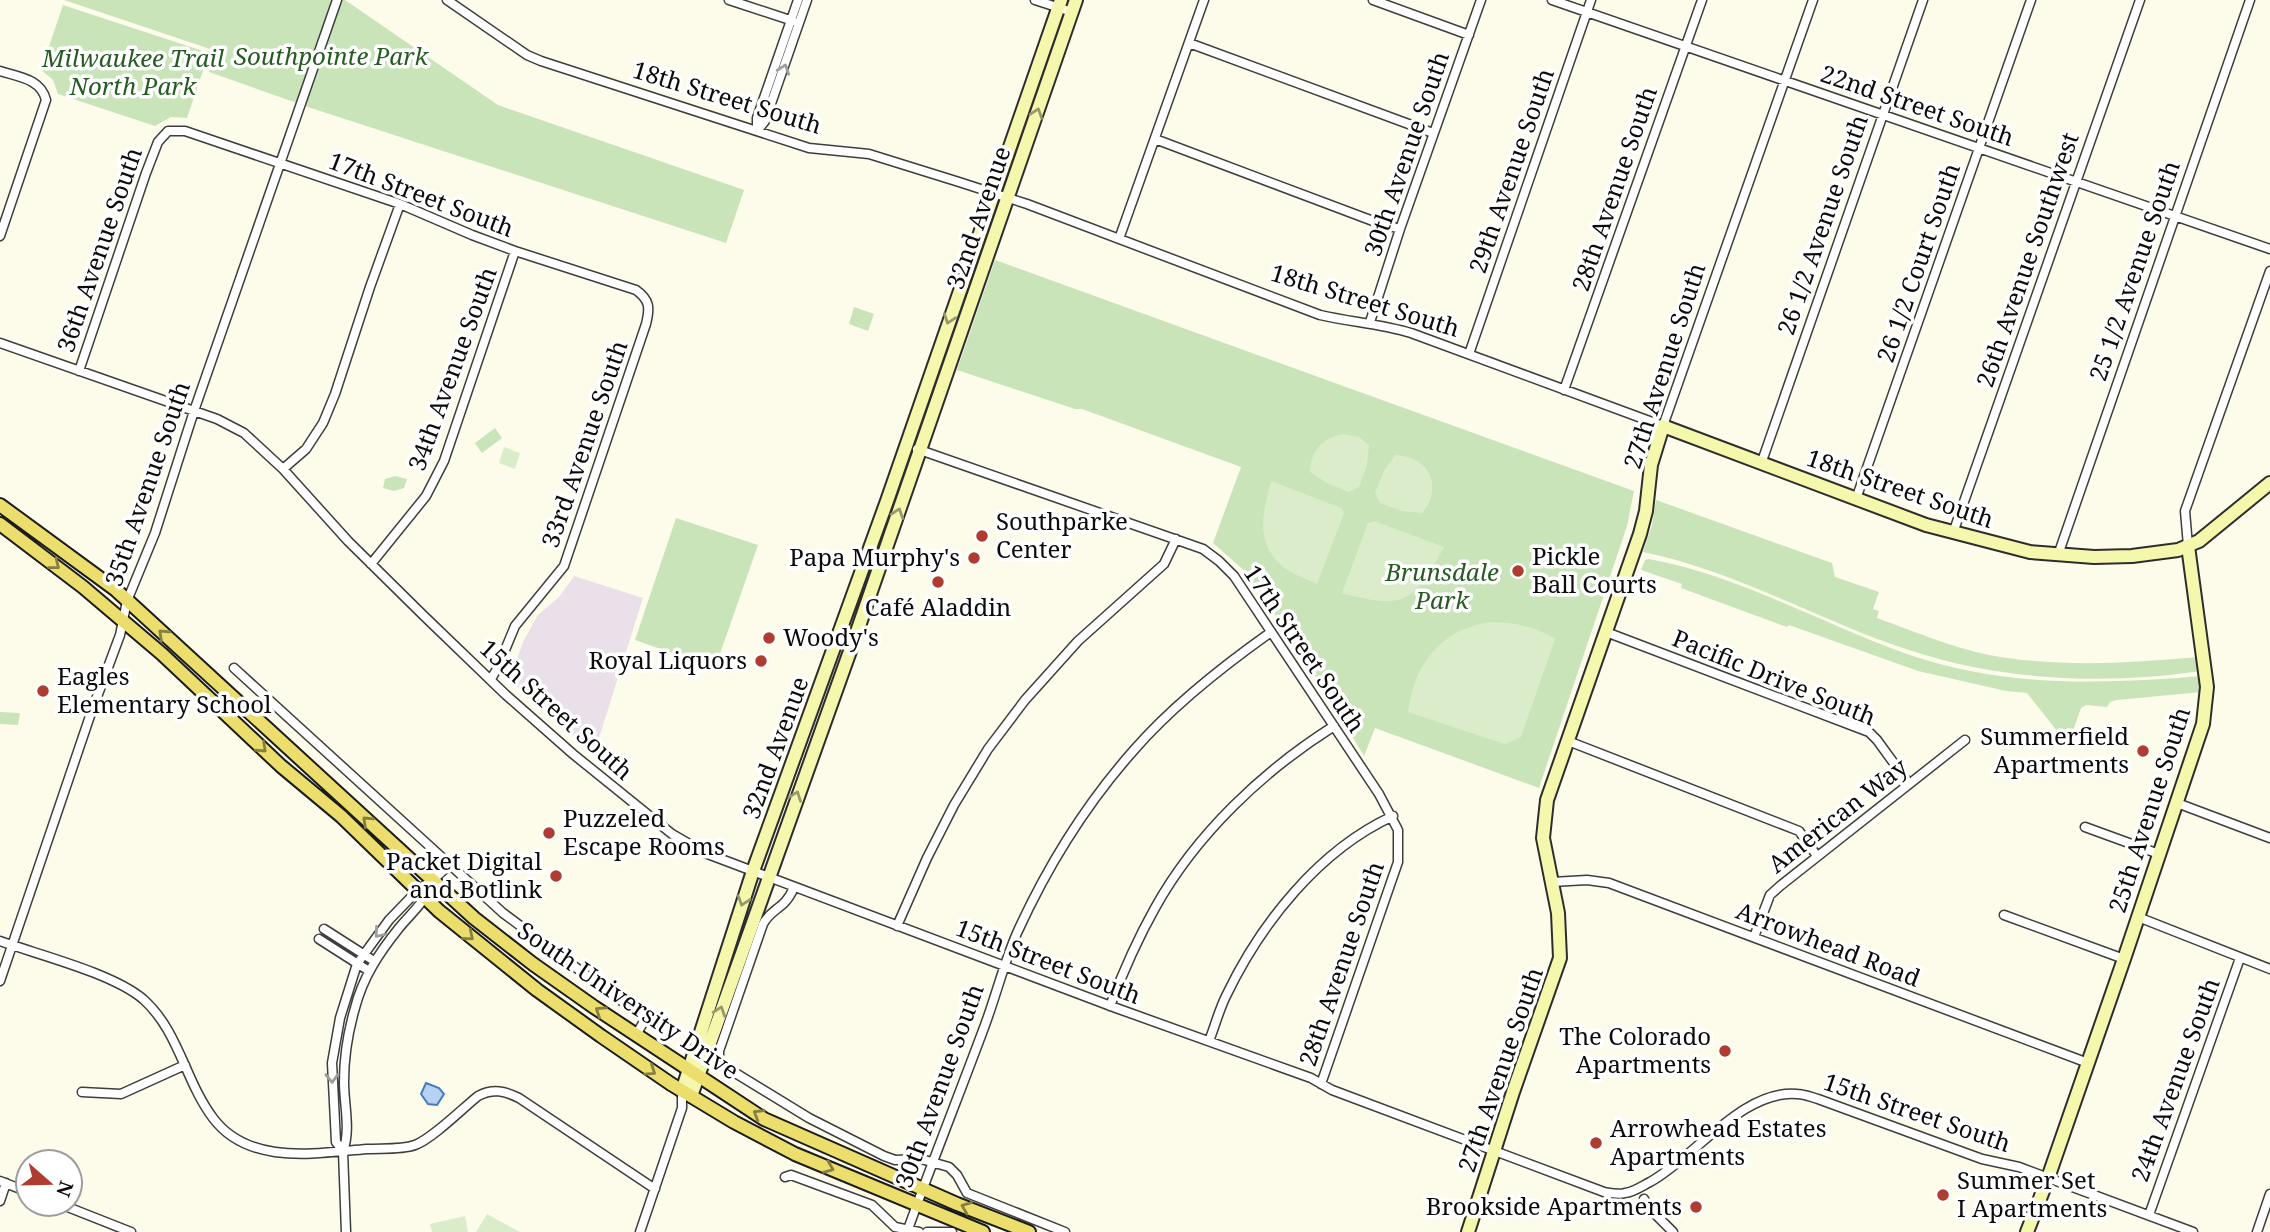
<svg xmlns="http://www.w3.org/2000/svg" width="2270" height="1232" viewBox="0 0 2270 1232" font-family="'Noto Serif',serif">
<rect width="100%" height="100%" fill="#fdfceb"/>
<path fill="#eae0e9" d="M574,576L643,598L594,754L509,680L524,640L538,615L559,597Z"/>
<path fill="#c9e4b9" d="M64,0H345L498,105L744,190L726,243L311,108L209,72L216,51Z
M63,5L209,53L187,118L171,117L155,126L58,94L53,80L41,70Z
M995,260L1634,491L1627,526L1539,788L1375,728L1364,756L1332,703L1247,573L1213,543L1241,467L1082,409H1075L957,370Z
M854,307L874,314L868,331L849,324Z
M495,428L502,438L482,453L475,443Z
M395,476L407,479L404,488L394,491L383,488L385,479Z
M1656,500L1832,563L1835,577L1879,592L1873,609L1879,611L1877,618C1913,631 1951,647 1989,655C2059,668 2129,663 2199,657L2201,671C2105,685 2004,681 1912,651C1821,622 1737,571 1643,552L1652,525Z
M676,518L758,545L715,668L635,640Z
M1649,559C1739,575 1821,624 1907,654C2005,688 2101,684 2202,676V692L2117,700L2110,702L2107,707L2086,705L2081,708L2068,745L2027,693L2006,691L1918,671L1789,625L1787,627L1681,588L1682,584L1641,570L1645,560Z
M0,712L20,713L18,725L0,724Z"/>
<path fill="#dbecca" d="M1343,434L1359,437L1369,445L1367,465L1359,487L1349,492L1327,483L1310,472C1311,451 1322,438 1343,434Z
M504,447L520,453L515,469L499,463Z
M1395,455C1429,456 1444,487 1422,513L1402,511L1380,503L1375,493L1384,471Z
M1271,481L1341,508L1344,513L1317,584C1307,579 1292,574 1283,567C1254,542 1263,513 1271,481Z
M1374,521L1444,547C1414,603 1404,610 1342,593L1368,523Z
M1489,622C1514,622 1534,626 1555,639L1521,737L1505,744L1408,712C1415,662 1440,631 1489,622Z
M487,1214L520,1232H476Z
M465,1216L468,1232H432L430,1224Z"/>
<path fill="#b5d2f0" stroke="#437dc0" stroke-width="2" d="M426,1083L439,1088L444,1094L437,1105L428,1104L421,1094Z"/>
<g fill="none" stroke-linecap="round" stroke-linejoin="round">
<g stroke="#3e3e3e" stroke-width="11">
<path id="street" d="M447,0L527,55L541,61L809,148L869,154L959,182L1027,204L1320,315C1351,322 1381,324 1411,333L1663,426L1813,0
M729,0L793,21
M1035,0L1072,12
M1373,0L1469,35
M1552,0L2270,249
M1189,43L1433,133
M0,71C19,77 41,79 46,100L0,236
M757,131L765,121L807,0
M757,131V118L798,0
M1155,139L1373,221L1400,229
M1119,239L1204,0
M1370,322L1400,229L1481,0
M0,343L217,419L244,433L283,469L348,541L423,615L506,695L573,754L672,834L705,853L1116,1008L1311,1078L1332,1090L1604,1192C1610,1193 1619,1195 1625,1193C1634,1192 1642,1186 1650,1182C1694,1158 1743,1089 1797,1094C1804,1094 1811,1097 1818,1099L1982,1159L2019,1167L2193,1232
M1469,354L1591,0
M79,371L146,173L158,142L168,131H185L400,204L472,235L515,251L636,290C650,300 650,308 646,324L564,566L515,626L498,667L491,679
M1564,390L1702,0
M917,449L1203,549L1219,561L1234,576L1379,794L1398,830V862L1321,1084
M1761,464L1923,0
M283,469L306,449L323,423L335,394L370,287L400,204
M1856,499L2031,0
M1953,533L2140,0
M2188,546L2185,511L2270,271
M2058,555L2250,0
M371,564L426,496L444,461L515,251
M1606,632L1869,732L1877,740L1909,784
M234,668L503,913L618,999L643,1013V1023L636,1035
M1568,741L1799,831L1817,856
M2177,803L2270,838
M2085,827L2159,854
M1552,882L1587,880L1609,883L2088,1063
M794,887C785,910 772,907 763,924L719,1051V1063L809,1118L884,1156L895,1160L921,1159L949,1167L957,1175L967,1193L1065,1232
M2004,915L2124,959
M2138,917L2270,969
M897,926L927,858L954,805L988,749L1025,700L1078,641L1164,564L1176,539
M324,929L374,961
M1754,937L1770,895L1780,886L1965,740
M319,939L369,971
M0,941C39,955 112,973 143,999C179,1031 185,1081 213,1118C249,1166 316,1153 367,1149C382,1148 401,1150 415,1145C432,1139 463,1108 478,1096C493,1088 505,1091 519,1098L655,1189
M0,981L91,713L120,635L127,601L155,533L194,411L337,0
M1110,1006C1123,972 1137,940 1155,908C1196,834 1263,771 1334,726
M1209,1041C1215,1026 1219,1010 1226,996C1261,923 1319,850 1393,816
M82,1092L121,1094L185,1065
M343,1151L336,1142L332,1063L340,1018L357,964L389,920L418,890L432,881L450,864
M785,1177L791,1175L872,1205L895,1227L919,1232
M0,1181L28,1192
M1644,1199L1648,1207L1673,1232
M0,1201L6,1183
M60,1204L131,1232
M2149,1215L2240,958
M346,1232L343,1151C351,1130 344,1105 344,1082C344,1057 348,1032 355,1008C363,977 379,953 399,928C413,911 425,903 432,881
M640,1232L682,1108V1091
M907,1232C931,1165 957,1100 982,1033C995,1000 1003,965 1017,933C1047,867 1086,804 1134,750C1173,705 1223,666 1271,632
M927,1232H952
M2257,1232L2270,1194"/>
</g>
<g stroke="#2d2d2d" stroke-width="16">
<path id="secondary" d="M682,1091L753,871L887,501L1061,0
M691,1096L859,626L1076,0
M1468,1232L1513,1092L1560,958L1558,913L1543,838L1547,800L1640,534L1646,511L1651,465L1663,426L1926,525L2030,552L2094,557L2132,556L2178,550L2199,541L2270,483
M2027,1232L2048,1178L2124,959L2203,724L2207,687L2188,546"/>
</g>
<g stroke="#1c1c1c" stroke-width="16">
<path id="primary" d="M0,505L116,590L474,918L533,964L594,1007L764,1119L957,1204L1029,1232
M0,524L83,587L162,654L281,766L341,816L439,911L537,990L601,1036L671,1084L734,1122L795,1154L983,1232"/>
</g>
<use href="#street" stroke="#fff" stroke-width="8"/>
<use href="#secondary" stroke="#f5f7ac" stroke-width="12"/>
<use href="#primary" stroke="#ecde6d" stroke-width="12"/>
</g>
<defs><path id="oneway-chevron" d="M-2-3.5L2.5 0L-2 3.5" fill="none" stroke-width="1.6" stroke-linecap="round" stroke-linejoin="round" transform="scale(1.75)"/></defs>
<g stroke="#9d9d9d">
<use href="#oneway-chevron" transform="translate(784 69) rotate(-71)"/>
<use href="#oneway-chevron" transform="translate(379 933) rotate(130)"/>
<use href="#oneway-chevron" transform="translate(332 1078) rotate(89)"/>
</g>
<g stroke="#97996c">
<use href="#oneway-chevron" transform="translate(1037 113) rotate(-71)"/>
<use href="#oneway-chevron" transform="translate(949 319) rotate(109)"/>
<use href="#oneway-chevron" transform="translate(898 513) rotate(-71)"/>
<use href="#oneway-chevron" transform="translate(796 796) rotate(-70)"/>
<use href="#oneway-chevron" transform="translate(743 901) rotate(108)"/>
<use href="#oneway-chevron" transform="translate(720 1011) rotate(-71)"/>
</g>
<g stroke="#877f41">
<use href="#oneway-chevron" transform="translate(55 565) rotate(38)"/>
<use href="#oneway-chevron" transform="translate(163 634) rotate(-137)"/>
<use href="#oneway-chevron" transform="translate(262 748) rotate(43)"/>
<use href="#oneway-chevron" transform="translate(367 821) rotate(-137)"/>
<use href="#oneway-chevron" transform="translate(469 936) rotate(40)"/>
<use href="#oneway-chevron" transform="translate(600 1011) rotate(-146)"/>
<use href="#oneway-chevron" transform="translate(651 1071) rotate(34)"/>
<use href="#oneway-chevron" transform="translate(758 1114) rotate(-149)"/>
<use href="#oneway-chevron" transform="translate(829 1168) rotate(22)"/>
<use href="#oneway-chevron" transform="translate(966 1207) rotate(-158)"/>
</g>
<g fill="#ae3c31" stroke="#fff" stroke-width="2.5">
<circle cx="982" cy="536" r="7"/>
<circle cx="974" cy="558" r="7"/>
<circle cx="1518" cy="571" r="7"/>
<circle cx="938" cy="582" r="7"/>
<circle cx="769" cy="638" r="7"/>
<circle cx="761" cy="661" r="7"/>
<circle cx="43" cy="691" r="7"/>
<circle cx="2143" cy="751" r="7"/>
<circle cx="549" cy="833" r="7"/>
<circle cx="556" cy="876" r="7"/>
<circle cx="1725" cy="1051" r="7"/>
<circle cx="1596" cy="1143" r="7"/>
<circle cx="1943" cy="1195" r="7"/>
<circle cx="1696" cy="1207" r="7"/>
</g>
<g text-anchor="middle" stroke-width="7" stroke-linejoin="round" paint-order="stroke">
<g font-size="24" font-style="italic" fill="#265c22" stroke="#fff">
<text x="331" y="65">Southpointe Park</text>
<text x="133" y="67">Milwaukee Trail<tspan x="133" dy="28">North Park</tspan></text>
<text x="1442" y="581">Brunsdale<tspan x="1442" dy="28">Park</tspan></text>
</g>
<g font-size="24" fill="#0b0b0b" stroke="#fff">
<text transform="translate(727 98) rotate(17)" y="8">18th Street South</text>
<text transform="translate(1917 106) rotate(19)" y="8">22nd Street South</text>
<text transform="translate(1407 154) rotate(-71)" y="8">30th Avenue South</text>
<text transform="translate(1512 171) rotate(-71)" y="8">29th Avenue South</text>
<text transform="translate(1615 189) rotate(-71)" y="8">28th Avenue South</text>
<text transform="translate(421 195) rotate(21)" y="8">17th Street South</text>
<text transform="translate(979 218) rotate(-71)" y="8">32nd Avenue</text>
<text transform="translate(1823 225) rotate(-71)" y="8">26 1/2 Avenue South</text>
<text transform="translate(100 250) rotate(-71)" y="8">36th Avenue South</text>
<text transform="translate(2028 260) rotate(-71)" y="8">26th Avenue Southwest</text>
<text transform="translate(1919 263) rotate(-71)" y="8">26 1/2 Court South</text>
<text transform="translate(2135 271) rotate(-71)" y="8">25 1/2 Avenue South</text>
<text transform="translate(1365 301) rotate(17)" y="8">18th Street South</text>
<text transform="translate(1665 366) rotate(-72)" y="8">27th Avenue South</text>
<text transform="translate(453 369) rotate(-70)" y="8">34th Avenue South</text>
<text transform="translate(585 444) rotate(-71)" y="8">33rd Avenue South</text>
<text transform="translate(148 484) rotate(-71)" y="8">35th Avenue South</text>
<text transform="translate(1900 489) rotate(19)" y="8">18th Street South</text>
<text transform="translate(1304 649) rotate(56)" y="8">17th Street South</text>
<text transform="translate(1774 678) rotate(22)" y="8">Pacific Drive South</text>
<text transform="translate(556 710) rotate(42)" y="8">15th Street South</text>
<text transform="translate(776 748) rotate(-70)" y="8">32nd Avenue</text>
<text transform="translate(2150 810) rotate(-72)" y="8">25th Avenue South</text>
<text transform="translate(1838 816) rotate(-38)" y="8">American Way</text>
<text transform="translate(1828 945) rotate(21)" y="8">Arrowhead Road</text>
<text transform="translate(1048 962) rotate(21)" y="8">15th Street South</text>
<text transform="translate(1342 964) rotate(-71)" y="8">28th Avenue South</text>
<text transform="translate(628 1001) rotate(34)" y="8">South University Drive</text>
<text transform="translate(1501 1070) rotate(-71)" y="8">27th Avenue South</text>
<text transform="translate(2176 1080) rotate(-70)" y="8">24th Avenue South</text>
<text transform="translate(940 1086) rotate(-70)" y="8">30th Avenue South</text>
<text transform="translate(1917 1113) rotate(19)" y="8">15th Street South</text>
</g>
<g font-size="24" fill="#0b0b0b" stroke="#fff" text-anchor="start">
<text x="996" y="530">Southparke<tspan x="996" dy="28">Center</tspan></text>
<text x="1532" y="565">Pickle<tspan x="1532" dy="28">Ball Courts</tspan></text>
<text x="960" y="566" text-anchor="end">Papa Murphy's</text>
<text x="938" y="616" text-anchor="middle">Café Aladdin</text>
<text x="783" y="646">Woody's</text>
<text x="747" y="669" text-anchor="end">Royal Liquors</text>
<text x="57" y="685">Eagles<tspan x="57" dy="28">Elementary School</tspan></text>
<text x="2129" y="745" text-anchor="end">Summerfield<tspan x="2129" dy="28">Apartments</tspan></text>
<text x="563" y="827">Puzzeled<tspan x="563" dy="28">Escape Rooms</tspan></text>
<text x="542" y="870" text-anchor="end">Packet Digital<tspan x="542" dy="28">and Botlink</tspan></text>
<text x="1711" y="1045" text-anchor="end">The Colorado<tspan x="1711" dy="28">Apartments</tspan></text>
<text x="1610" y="1137">Arrowhead Estates<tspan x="1610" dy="28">Apartments</tspan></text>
<text x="1957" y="1189">Summer Set<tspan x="1957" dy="28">I Apartments</tspan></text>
<text x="1682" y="1215" text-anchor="end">Brookside Apartments</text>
</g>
</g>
<g transform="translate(49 1183) rotate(110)"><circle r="33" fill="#ffffff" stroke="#9d9d9d" stroke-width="2"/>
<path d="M0-5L12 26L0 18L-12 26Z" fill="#ae3c31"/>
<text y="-10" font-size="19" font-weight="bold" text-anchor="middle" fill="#0b0b0b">N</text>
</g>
</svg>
